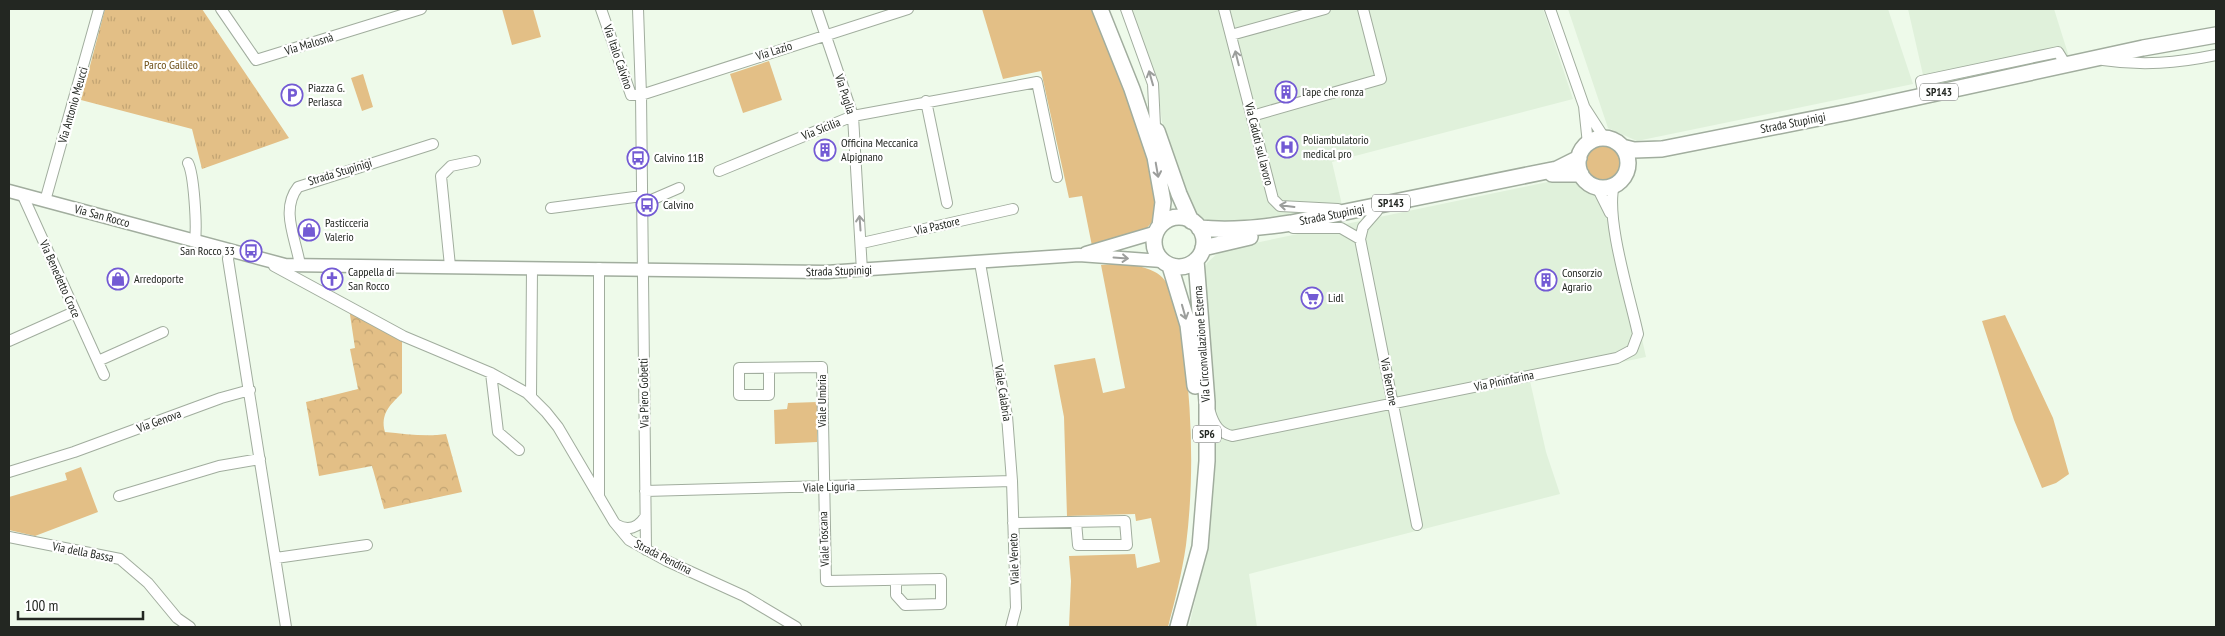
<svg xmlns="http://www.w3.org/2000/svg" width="2225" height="636" viewBox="0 0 2225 636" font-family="'PT Sans Narrow',sans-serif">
<defs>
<pattern id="forest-crowns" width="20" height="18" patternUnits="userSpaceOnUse" patternTransform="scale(1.25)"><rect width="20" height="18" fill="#e3bf86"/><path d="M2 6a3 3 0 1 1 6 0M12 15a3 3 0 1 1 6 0" fill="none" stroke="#c2a473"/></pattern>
<pattern id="park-tufts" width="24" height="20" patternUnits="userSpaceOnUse" patternTransform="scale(1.25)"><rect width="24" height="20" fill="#e3bf86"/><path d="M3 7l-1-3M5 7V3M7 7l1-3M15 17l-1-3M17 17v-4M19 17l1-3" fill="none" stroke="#c2a473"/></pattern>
</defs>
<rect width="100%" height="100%" fill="#eefaea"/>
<path fill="#e0f1db" d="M1131,9H1543L1573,99L1332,162L1342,205L1257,224L1203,222L1192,207L1176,165L1162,122L1157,83Z
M1568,9H1888L1913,84L1637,141L1608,128Z
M1908,9H2054L2069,57L1926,88Z
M1557,180H1571L1600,195H1612L1613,207L1646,357L1530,381L1546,452L1560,494L1249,574L1257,627H1189L1207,548L1203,274L1207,263L1221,250Z"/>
<path fill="#e3bf86" d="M502,9H533L541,37L512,45Z
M982,9H1095L1151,161L1158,202L1154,220L1144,231L1092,246L1082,196L1069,198L1041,71L1003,79Z
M769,61L782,100L743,113L730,74Z
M363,74L373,107L362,111L351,78Z
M1584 163a19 19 0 1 1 38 0a19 19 0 1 1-38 0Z
M1122,263C1138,266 1157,268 1166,282C1177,297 1182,337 1185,356C1192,419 1194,482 1186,545C1182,573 1175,600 1168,627H1069L1071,581L1069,556L1135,554L1137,568L1160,562L1151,518L1136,521L1135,514L1067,516L1064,417L1054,365L1095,358L1103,393L1125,388L1101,265Z
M2005,315L2053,418L2069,474L2056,483L2042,488L2014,420L1982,321Z
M817,402V442L775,444L774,410L787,409L788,403Z
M81,467L98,512L35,536L9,530V497L67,480L65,473Z"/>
<path fill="url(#forest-crowns)" d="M349,308L402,339V393C390,405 380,414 385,432C405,434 427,437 446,434L462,492L384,509L372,466L319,476L306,402L358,389L350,349L355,348Z"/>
<path fill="url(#park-tufts)" d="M105,9H202L289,138L202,169L192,129L81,100Z"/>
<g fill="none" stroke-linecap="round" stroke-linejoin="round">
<g stroke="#a1ad9e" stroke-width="12">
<path id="minor" d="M221,9L256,60L421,9
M601,9L631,95H641L908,9
M638,9L641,95L646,550
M1126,9L1153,84L1155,126
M1224,9L1273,199L1280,206L1338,209
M1550,9L1584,106L1588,144
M817,10L853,116L862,271
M1231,35L1325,9
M2103,60C2143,66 2177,63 2216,55
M1924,96L1921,81L2058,52L2066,65
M926,101L947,203
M1585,108L1605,139
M1252,116L1381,79L1363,9
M188,163C194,174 197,226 195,240
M719,171L853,116L1037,82L1057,177
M1597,187L1610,213
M23,196L104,375
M45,201L99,9
M642,204L679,188
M551,208L642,196
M1377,211L1363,227L1360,239L1417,525
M1293,228H1341L1360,239
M862,243L1013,209
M230,249L228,259L286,627
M980,263L1007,416L1012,481L1016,608L1011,627
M300,265C296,239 280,210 298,187L433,144
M274,266L403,336L491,373L527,393L546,412L558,427L614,522L629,540L667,561L744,596L796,627
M450,266L441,176L451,166L475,161
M599,268V497
M9,341L74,312
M98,361L163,332
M769,368V395H739V368L822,367L826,581L941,579V604L905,605L896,595V580
M491,373L498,432L519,450
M531,397L532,268
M1210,412C1214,425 1219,433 1232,436L1617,358L1632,350L1638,334C1630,297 1605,218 1614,185
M9,472L74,452L221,398L250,390
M645,491L1012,481
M119,496L219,466L260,459
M1013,523L1125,521L1127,545H1078L1076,522
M617,525C628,531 638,528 645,517
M9,537L120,559L148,583L177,618L190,627
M276,558L367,545"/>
</g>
<g stroke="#a1ad9e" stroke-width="15">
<path id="tertiary" d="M9,191L285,265L826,272L1079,255L1162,261
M1086,253L1157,232"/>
</g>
<g stroke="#a1ad9e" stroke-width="18">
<path id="primary" d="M1100,9L1132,89L1155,157L1163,202L1160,226
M1157,131L1179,194L1191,221
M1578 163a25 25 0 1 1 50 0a25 25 0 1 1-50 0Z
M1622,147L1634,150L1662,149L1849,112L2143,48L2216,35
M1552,174H1581
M1154 242a25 25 0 1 1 50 0a25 25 0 1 1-50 0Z
M1199,228C1231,231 1259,228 1291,223L1557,169L1579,158
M1203,248L1250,237
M1170,266L1188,325L1195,386
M1178,627L1200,547L1207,461V402L1196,260"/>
</g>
<use href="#minor" stroke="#fff" stroke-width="10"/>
<use href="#tertiary" stroke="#fff" stroke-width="12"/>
<use href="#primary" stroke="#fff" stroke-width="15"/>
</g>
<defs><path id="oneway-shaft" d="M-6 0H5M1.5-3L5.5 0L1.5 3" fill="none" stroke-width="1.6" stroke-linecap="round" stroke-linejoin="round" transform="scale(1.25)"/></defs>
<g stroke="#9c9e9c">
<use href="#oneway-shaft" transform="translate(1237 58) rotate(-104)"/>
<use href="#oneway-shaft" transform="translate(1151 78) rotate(-106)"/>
<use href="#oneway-shaft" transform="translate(1157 170) rotate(80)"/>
<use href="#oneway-shaft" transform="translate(1287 206) rotate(-173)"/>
<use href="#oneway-shaft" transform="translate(860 223) rotate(-94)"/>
<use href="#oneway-shaft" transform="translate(1121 258) rotate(4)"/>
<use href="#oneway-shaft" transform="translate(1184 312) rotate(74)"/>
</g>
<defs>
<g id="building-ring" transform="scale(1.125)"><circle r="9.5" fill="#fff" stroke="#735ad4" stroke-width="1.5"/><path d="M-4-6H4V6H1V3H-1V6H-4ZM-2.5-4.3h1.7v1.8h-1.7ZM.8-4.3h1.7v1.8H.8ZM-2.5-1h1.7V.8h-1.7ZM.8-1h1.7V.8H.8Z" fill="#735ad4"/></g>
<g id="parking-ring" transform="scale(1.125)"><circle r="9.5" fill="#fff" stroke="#735ad4" stroke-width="1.5"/><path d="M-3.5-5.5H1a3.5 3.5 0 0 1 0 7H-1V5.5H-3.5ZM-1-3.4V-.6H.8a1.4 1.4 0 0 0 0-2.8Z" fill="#735ad4"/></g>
<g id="hospital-ring" transform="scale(1.125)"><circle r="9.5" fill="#fff" stroke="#735ad4" stroke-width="1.5"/><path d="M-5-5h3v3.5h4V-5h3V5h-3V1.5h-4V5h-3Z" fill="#735ad4"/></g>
<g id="bus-ring" transform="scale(1.125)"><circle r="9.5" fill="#fff" stroke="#735ad4" stroke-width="1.5"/><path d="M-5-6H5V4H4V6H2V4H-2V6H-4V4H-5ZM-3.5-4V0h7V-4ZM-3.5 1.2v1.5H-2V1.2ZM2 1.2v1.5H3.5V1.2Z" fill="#735ad4"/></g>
<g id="shop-ring" transform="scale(1.125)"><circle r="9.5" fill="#fff" stroke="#735ad4" stroke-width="1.5"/><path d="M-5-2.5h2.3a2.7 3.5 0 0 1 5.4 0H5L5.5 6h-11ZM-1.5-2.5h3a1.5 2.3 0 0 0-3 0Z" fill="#735ad4"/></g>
<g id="church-ring" transform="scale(1.125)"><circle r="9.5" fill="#fff" stroke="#735ad4" stroke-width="1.5"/><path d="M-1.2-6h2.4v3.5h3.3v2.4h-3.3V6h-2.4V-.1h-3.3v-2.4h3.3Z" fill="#735ad4"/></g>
<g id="supermarket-ring" transform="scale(1.125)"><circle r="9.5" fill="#fff" stroke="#735ad4" stroke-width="1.5"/><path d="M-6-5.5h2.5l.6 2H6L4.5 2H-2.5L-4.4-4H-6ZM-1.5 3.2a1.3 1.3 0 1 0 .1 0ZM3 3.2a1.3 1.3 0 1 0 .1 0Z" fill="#735ad4"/></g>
</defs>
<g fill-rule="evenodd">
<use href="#building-ring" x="1286" y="92"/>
<use href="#parking-ring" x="292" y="95"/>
<use href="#hospital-ring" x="1287" y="147"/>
<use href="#building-ring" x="825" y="150"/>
<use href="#bus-ring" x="638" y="158"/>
<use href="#bus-ring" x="647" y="205"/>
<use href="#shop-ring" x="309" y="230"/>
<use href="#bus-ring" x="251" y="251"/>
<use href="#shop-ring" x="118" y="279"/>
<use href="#church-ring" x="332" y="279"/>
<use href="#building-ring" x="1546" y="280"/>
<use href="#supermarket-ring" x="1312" y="298"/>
</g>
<g text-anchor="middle" stroke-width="4.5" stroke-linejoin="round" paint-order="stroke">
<g fill="#fff" stroke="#656864" stroke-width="1">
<rect x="1920" y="83.5" width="38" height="17" rx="4"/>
<rect x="1372" y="194.5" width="38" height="17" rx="4"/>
<rect x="1193" y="425.5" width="28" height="17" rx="4"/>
</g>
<g font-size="11" font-weight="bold" fill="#232722">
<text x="1939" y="96">SP143</text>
<text x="1391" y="207">SP143</text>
<text x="1207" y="438">SP6</text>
</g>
<g font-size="12" fill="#232722" stroke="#fff">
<text transform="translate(309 44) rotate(-17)" y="4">Via Malosnà</text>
<text transform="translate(774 51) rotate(-18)" y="4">Via Lazio</text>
<text transform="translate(618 57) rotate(71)" y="4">Via Italo Calvino</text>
<text transform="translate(845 94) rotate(72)" y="4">Via Puglia</text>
<text transform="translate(73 105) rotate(-74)" y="4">Via Antonio Meucci</text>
<text transform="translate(1793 123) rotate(-11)" y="4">Strada Stupinigi</text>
<text transform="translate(821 129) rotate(-22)" y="4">Via Sicilia</text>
<text transform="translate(1259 144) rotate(76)" y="4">Via Caduti sul lavoro</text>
<text transform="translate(340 172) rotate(-17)" y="4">Strada Stupinigi</text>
<text transform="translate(1332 215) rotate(-11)" y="4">Strada Stupinigi</text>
<text transform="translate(102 216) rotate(15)" y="4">Via San Rocco</text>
<text transform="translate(937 226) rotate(-13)" y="4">Via Pastore</text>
<text transform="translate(839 271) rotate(-2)" y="4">Strada Stupinigi</text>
<text transform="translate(60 279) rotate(66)" y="4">Via Benedetto Croce</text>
<text transform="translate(1202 344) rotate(-94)" y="4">Via Circonvallazione Esterna</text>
<text transform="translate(1504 381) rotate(-12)" y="4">Via Pininfarina</text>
<text transform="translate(1389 382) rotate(79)" y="4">Via Bertone</text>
<text transform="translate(644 393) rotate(-91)" y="4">Via Piero Gobetti</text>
<text transform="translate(1003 393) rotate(81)" y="4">Viale Calabria</text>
<text transform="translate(822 401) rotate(-90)" y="4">Viale Umbria</text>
<text transform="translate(159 421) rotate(-20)" y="4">Via Genova</text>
<text transform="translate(829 487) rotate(-2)" y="4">Viale Liguria</text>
<text transform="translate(824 539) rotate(-92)" y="4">Viale Toscana</text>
<text transform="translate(83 552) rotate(11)" y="4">Via della Bassa</text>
<text transform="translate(663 557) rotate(27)" y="4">Strada Pendina</text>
<text transform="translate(1014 559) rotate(-92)" y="4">Viale Veneto</text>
</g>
<g font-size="12" fill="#6f5018" stroke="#fff">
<text x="171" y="69">Parco Galileo</text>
</g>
<g font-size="12" fill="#232722" stroke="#fff" text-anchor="start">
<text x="308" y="92">Piazza G.<tspan x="308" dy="14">Perlasca</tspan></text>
<text x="1302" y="96">l'ape che ronza</text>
<text x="1303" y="144">Poliambulatorio<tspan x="1303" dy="14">medical pro</tspan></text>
<text x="841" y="147">Officina Meccanica<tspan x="841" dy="14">Alpignano</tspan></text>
<text x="654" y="162">Calvino 11B</text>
<text x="663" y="209">Calvino</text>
<text x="325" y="227">Pasticceria<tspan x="325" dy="14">Valerio</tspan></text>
<text x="235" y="255" text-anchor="end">San Rocco 33</text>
<text x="348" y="276">Cappella di<tspan x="348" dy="14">San Rocco</tspan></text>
<text x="1562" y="277">Consorzio<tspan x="1562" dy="14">Agrario</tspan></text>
<text x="134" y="283">Arredoporte</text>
<text x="1328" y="302">Lidl</text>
</g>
</g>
<rect width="2225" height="636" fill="none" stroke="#232722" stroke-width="20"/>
<path d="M18 611v8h125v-8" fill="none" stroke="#232722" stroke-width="2.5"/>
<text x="25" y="611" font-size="15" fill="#232722" stroke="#ffffff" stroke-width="4" paint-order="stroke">100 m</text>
</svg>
